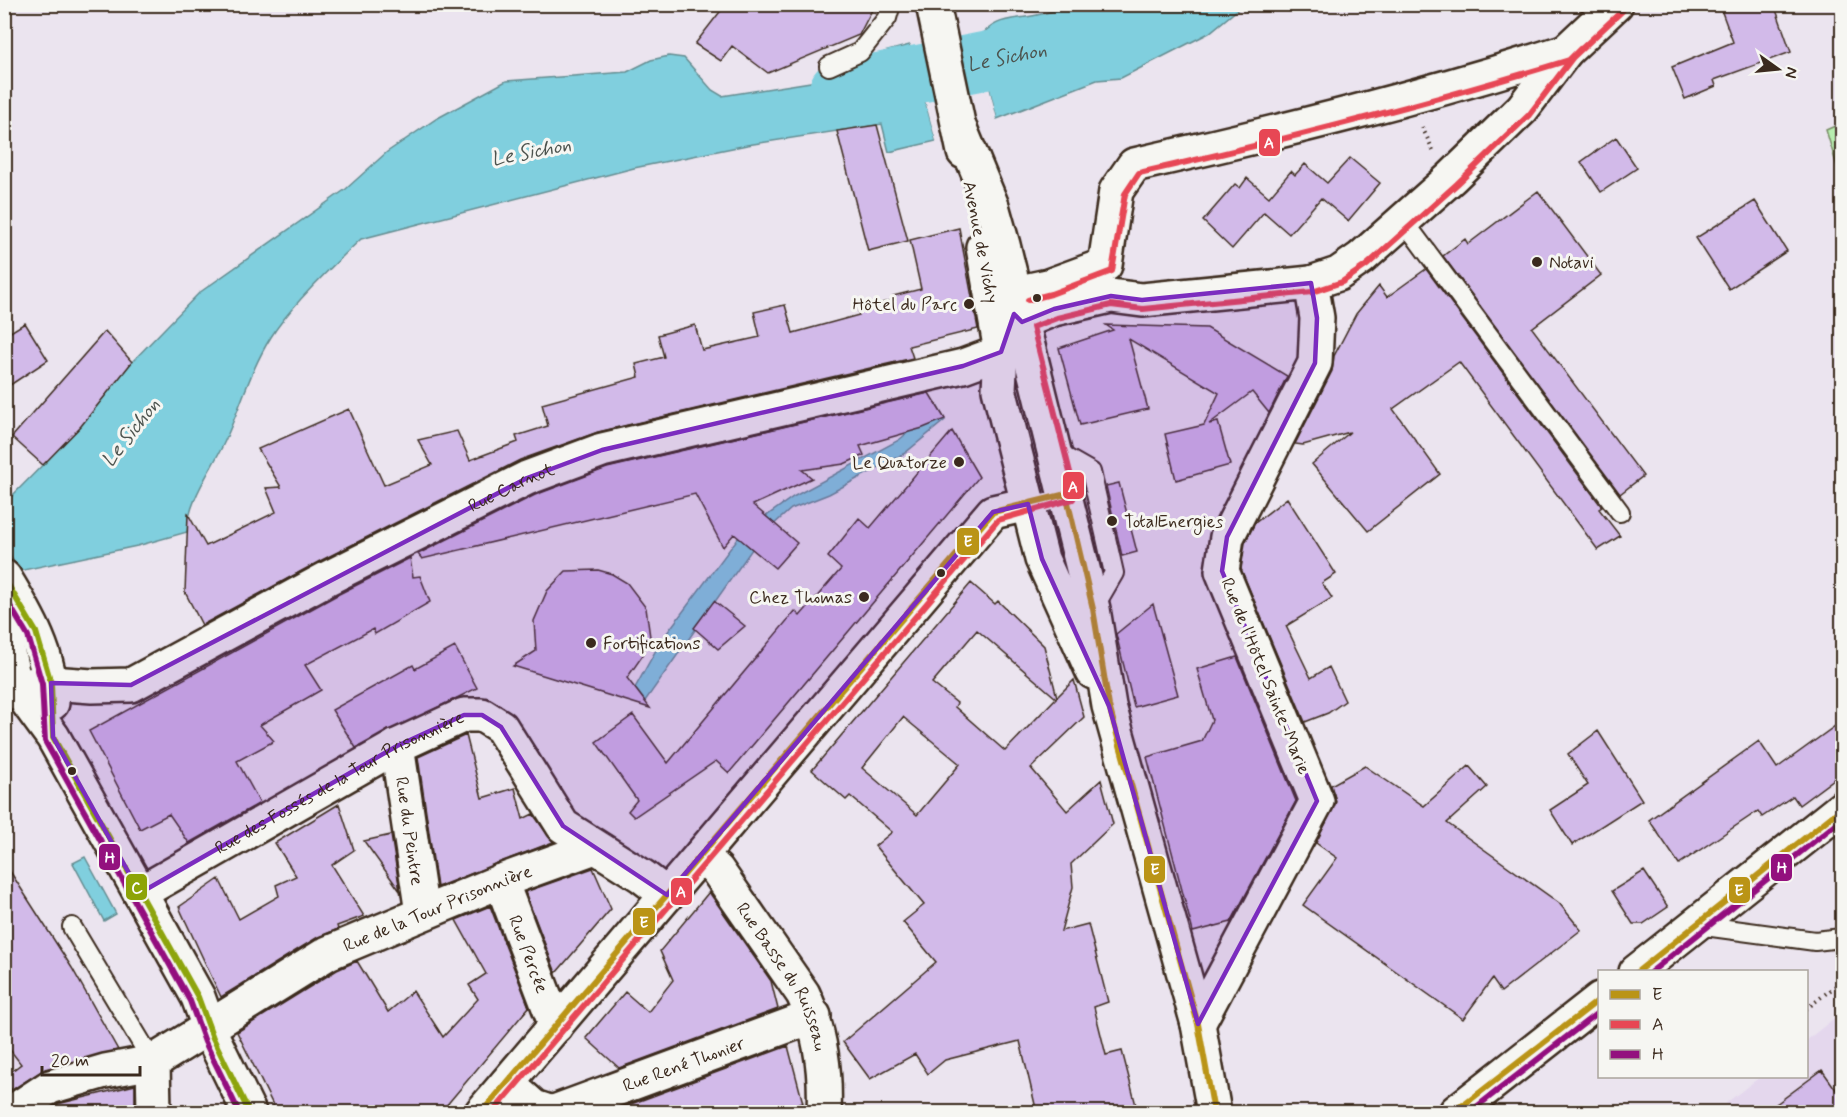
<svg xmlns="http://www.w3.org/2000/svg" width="1847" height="1117" viewBox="0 0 1847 1117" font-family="Mynerve,sans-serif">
<rect width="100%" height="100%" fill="#ebe4ef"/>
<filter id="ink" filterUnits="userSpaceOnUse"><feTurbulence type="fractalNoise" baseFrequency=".0167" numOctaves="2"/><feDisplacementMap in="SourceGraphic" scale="12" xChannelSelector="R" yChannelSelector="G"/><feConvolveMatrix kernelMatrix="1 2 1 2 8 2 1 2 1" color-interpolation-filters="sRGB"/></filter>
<g filter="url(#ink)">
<path fill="#e4d7ed" d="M1842,1012V1112H1737L1726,1103L1760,1077L1806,1076L1807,1040Z
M4,1042L19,1063L5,1074H4Z"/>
<path fill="#b7edaf" stroke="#798c66" stroke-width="1.5" d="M1842,123V183L1826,130Z"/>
<path fill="#80cfde" stroke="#648d91" stroke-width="1.5" d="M1074,5H1243L1209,33L1121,78L1097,80L997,119L977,40C996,16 1010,21 1037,15C1049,13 1062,8 1074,5Z
M910,45L936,141L889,152L882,124L747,145L634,168L361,239C333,265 291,305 271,337C250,370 240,409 223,445C209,474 189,499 187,532L137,546L19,571L5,546L4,504L81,426L130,364L199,293L346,189L387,152L436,119L506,81L627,72L651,60L669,56L684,58L712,90L722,96L886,70L884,52Z
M938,407L945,420L905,453L829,494L791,509L762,535L645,701L635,688L661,641L741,534L793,497L899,440Z
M85,857L116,914L104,921L73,863Z"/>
<path fill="#ebe4ef" d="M977,40L997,119L994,120L974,47V41Z
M913,44L938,140L936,141L910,45Z"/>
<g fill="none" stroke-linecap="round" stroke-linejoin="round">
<path stroke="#80cfde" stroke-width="58" id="s1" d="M838,90L1145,29L1189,4"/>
</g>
<path fill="#d2bae9" stroke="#3b2a1e" stroke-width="1.5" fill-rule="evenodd" d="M726,4H875L859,35L768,73L732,46L721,61L695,44Z
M1719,4H1774L1791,52L1714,80L1716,86L1685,99L1672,67L1733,42Z
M877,125L908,241L868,251L837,131Z
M1616,137L1637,168L1601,192L1581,162Z
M1350,158L1380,183L1348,221L1321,198L1289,234L1264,212L1232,249L1203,221L1235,184L1240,188L1247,178L1269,197L1291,171L1295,175L1305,164L1327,183Z
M1538,191L1601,275L1532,328L1643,476L1620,494L1443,256L1465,239L1468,244Z
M1755,201L1787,251L1729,289L1696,238Z
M959,228L978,329L909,346L913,358L598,432L520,460L320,561L202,625L185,592L188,514L206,546L276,512L266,488L281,487L258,449L349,409L384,485L432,465L418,440L457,431L470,460L518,442L516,436L548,426L542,404L639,377L636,364L664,357L658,335L695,325L702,350L760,337L754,312L785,305L793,333L859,315L858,309L894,300L893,296L921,289L910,240Z
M1426,269L1602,507L1599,509L1620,536L1598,550L1459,362L1393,409L1440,474L1368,531L1312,464L1350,432L1303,445L1295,444L1332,371L1334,356L1356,314L1379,286L1387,297Z
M25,323L48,360L4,389V336Z
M1106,325L1207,328L1287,376L1269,413L1252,392L1209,424L1218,422L1230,465L1176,480L1165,434L1204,425L1219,393L1129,339L1148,409L1080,425L1059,348L1113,330Z
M105,331L132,362L81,426L43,465L12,437Z
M929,393L945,419L923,428L860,446L864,455L844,464L802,470L812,478L753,505L797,543L775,568L734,534L723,547L695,494L422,559L418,554L535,495L607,468Z
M952,431L979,477L729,773L716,761L634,817L628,811L637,800L596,742L633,715L668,763L795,611L800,616L841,569L828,557L859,518L870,528Z
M1119,483L1137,552L1122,556L1106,486Z
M1287,498L1336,574L1322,583L1332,598L1286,626L1311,678L1329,667L1345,701L1328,713L1305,722L1241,569L1245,543L1255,523Z
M410,558L413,577L420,576L430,602L375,634L373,629L305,665L321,690L260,725L274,741L237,761L260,803L189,843L169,814L140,829L89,731L337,595Z
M598,570L612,574L627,583L646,608L650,637L643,655L627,678L650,708L513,666L536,651L534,621L547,591L566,571Z
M971,583L995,604L998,601L1044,646L1057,697L1074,680L1084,717L1031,768L1067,811L1101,780L1113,824L1071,864L1073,887L1061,931L1088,924L1108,1002L1094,1007L1106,1055L1122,1051L1138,1113H1037L1020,1041L945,1060L928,1074L915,1054L870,1079L843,1042L936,962L903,922L924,905L875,846L892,832L850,796L846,800L812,770ZM977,630L1056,698L1005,751L955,707L957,703L932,683ZM903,717L960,764L917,815L862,768Z
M714,601L745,626L718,649L694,628Z
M1153,604L1178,695L1134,707L1116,634Z
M455,647L477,688L356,748L332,710L413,665L415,669Z
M1237,657L1296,801L1231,922L1193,932L1147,757L1202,741L1212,720L1197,669Z
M1842,721V773L1799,805L1793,796L1762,817L1758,811L1679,864L1649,820L1759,741L1777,768Z
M1598,731L1642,800L1572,845L1550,810L1588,785L1568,754Z
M466,735L482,798L515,788L523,819L533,814L553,842L437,887L418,757Z
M1365,766L1424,806L1469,766L1487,787L1447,823L1559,903L1581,930L1501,992L1492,979L1463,1019L1303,905L1337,858L1316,843L1336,802L1331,785Z
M339,804L354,850L332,865L364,916L337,926L338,929L318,937L221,997L179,907L219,879L239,919L279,896L276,885L296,876L275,843Z
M391,835L400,891L364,841Z
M4,862L72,968L118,1050L45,1069L12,1090L4,1081V1077L21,1064L4,1042Z
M593,868L611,909L556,973L525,892Z
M1644,871L1668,907L1643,924H1633L1612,891Z
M709,892L771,981L778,1009L619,1068L586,1038L625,992L648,1012L673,980L660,951Z
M490,906L529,1007L440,1113H277L237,1032L337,970L357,961L388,1012L413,991L443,1037L478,999L469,985L486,974L456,920Z
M788,1046L803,1103L769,1113H607Z
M1822,1070L1842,1098V1113H1764Z
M135,1085V1113H45L58,1104Z"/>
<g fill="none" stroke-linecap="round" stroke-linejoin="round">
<g stroke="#3b2a1e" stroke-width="22">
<path id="lane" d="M829,66L860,52L887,18L891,4
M1407,218L1412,232L1620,512
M1056,452L1091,472L1114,573L1093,609
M1697,925L1815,941L1842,938
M72,927L153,1062"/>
</g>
<g stroke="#3b2a1e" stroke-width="38">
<g id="street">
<path d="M1015,293L1048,286L1105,265L1116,191L1134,165C1280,132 1424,97 1566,51"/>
<path d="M1006,298L1014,314L1022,322L1054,309L1111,296L1142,300L1311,283L1338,274L1361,258L1451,178L1522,109L1566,51L1616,4"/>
<path id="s2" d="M397,746L422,913"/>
<path id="s3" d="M701,855L717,870L803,994C821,1032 826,1071 824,1112"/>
<path id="s4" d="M501,881L556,1026"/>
<path id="s5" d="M140,893L397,746L464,715H482L501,727L563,826L642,876L667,895"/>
<path d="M1198,1024L1317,801L1222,571L1227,537L1315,363L1317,318L1311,283"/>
<path d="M153,1062L154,1112"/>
<path d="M507,1083L534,1107L549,1112"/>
<path id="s6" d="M12,1112L50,1087L105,1071L153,1062L328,953L501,881L595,847"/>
<path d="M482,1112L993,512L1028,504"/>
<path id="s7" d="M554,1112L814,1016"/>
</g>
</g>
<g stroke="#3b2a1e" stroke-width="38">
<g id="secondary">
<path d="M933,4L964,152"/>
<path d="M961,131L992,206L1003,245L1093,609L1109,706L1198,1024L1214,1112"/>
<path d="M983,247L1001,352L999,389L1042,559L1093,672"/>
<path d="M4,577C28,616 51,656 52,703"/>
<path d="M4,635L15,685L53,737L198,997L213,1038L249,1112"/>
<path id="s8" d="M4,687L51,683L92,686L131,685L328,578L527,478L602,450L963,366L1001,352"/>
<path d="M1636,972L1842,808"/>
<path d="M1456,1112L1600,999"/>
</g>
</g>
<path stroke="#3b2a1e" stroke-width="4" stroke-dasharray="1.5 4.5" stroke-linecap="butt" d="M1422,127L1433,150
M1806,1009L1842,981"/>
<use href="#lane" stroke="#f6f6f2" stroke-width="18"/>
<use href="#street" stroke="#f6f6f2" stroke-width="33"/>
<use href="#secondary" stroke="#f6f6f2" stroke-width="33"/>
<g stroke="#f6f6f2" stroke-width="10">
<path id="bus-1" d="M1637,972L1842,808
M482,1112L993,512L1066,494L1093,609L1109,706L1198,1024L1214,1112
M1448,1112L1465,1104L1600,999"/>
</g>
<g stroke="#f6f6f2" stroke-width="10">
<path id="bus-2" d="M1028,300L1051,294L1112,271L1125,194L1139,173C1284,140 1427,104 1569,60L1580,49
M493,1112L998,520L1073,499L1075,492L1033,327L1057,318L1111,305L1143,309L1312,292L1342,282L1367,265L1457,184L1529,115L1573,57L1622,11"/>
</g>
<g stroke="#f6f6f2" stroke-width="10">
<path id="bus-3" d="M4,596L28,636L42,684L45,741L190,1001L205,1042L239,1112
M1651,972L1842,819
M1470,1112L1600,1011"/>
</g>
<g stroke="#f6f6f2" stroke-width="10">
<path id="bus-4" d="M4,578L36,632L51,683L53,737L198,997L213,1038L249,1112"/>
</g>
<use href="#bus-1" stroke="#ba9416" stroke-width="6"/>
<use href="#bus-2" stroke="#e74754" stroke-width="6"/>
<use href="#bus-3" stroke="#93117e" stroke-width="6"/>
<use href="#bus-4" stroke="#8da407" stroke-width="6"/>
</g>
</g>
<path fill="#7b2cbf" fill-opacity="0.2" stroke="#7b2cbf" stroke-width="4.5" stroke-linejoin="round" d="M1311,283L1317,318L1315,363L1227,537L1222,571L1317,801L1198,1024L1109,706L1042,559L1028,504L993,512L667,895L563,826L501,727L482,715H464L397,746L140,893L53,737L51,683L131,685L527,478L602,450L963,366L1001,352L1014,314L1022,322L1054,309L1111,296L1142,300Z"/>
<g fill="#3b2a1e" stroke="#f6f6f2" stroke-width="2">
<circle cx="1537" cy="262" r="6"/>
<circle cx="1037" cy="298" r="5"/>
<circle cx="969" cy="304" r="6"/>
<circle cx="959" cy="462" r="6"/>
<circle cx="1112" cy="521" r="6"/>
<circle cx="941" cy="573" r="5"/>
<circle cx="864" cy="597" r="6"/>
<circle cx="591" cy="643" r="6"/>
<circle cx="72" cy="771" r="5"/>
</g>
<g text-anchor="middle" stroke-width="6" stroke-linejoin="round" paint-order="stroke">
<g font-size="18" fill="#3b2a1e" stroke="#f6f6f2">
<text transform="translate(981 242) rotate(79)" y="6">Avenue de Vichy</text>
<text dy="6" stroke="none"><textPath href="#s8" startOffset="556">Rue Carnot</textPath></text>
<text transform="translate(1266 676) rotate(68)" y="6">Rue de l'Hôtel Sainte-Marie</text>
<text dy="6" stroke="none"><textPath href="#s5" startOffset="228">Rue des Fossés de la Tour Prisonnière</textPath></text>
<text dy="6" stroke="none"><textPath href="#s2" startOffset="86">Rue du Peintre</textPath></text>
<text dy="6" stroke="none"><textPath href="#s6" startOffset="476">Rue de la Tour Prisonnière</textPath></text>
<text dy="6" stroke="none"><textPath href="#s4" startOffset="78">Rue Percée</textPath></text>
<text dy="6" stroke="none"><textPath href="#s3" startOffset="148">Rue Basse du Ruisseau</textPath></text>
<text dy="6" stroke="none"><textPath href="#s7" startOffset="138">Rue René Thonier</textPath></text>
</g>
<g font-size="18" fill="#3b2a1e" stroke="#f6f6f2" text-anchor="start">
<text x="1549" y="268">Notavi</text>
<text x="957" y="310" text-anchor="end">Hôtel du Parc</text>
<text x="947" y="468" text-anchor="end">Le Quatorze</text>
<text x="1124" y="527">TotalEnergies</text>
<text x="852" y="603" text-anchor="end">Chez Thomas</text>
<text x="603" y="649">Fortifications</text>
</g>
<g font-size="20" font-style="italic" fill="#4c534e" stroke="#f6f6f2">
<text dy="7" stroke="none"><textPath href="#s1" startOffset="172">Le Sichon</textPath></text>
<text transform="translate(531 151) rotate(-11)" y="7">Le Sichon</text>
<text transform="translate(130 432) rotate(-52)" y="7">Le Sichon</text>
</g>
</g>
<g stroke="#f6f6f2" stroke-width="2">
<rect x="1258" y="128" width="23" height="29" rx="6" fill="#e74754"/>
<rect x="1062" y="471" width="23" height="29" rx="6" fill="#e74754"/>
<rect x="956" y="527" width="24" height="29" rx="6" fill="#ba9416"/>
<rect x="98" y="843" width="23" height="28" rx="6" fill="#93117e"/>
<rect x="1770" y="853" width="23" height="29" rx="6" fill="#93117e"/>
<rect x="1143" y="855" width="23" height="29" rx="6" fill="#ba9416"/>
<rect x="125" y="873" width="23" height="28" rx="6" fill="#8da407"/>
<rect x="1728" y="876" width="23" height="28" rx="6" fill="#ba9416"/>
<rect x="670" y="877" width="23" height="29" rx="6" fill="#e74754"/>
<rect x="632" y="907" width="24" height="29" rx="6" fill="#ba9416"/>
</g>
<g font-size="16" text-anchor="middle" font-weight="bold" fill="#fff">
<text x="1269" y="148">A</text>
<text x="1073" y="492">A</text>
<text x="968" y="547">E</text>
<text x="110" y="863">H</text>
<text x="1782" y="873">H</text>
<text x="1155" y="875">E</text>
<text x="137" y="893">C</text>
<text x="1739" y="896">E</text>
<text x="681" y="897">A</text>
<text x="644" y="928">E</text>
</g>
<rect width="1847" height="1117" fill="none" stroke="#f6f6f2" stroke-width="24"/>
<rect x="12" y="12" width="1823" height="1093" fill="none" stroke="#3b2a1e" stroke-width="2" filter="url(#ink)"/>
<rect x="1598" y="970" width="210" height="108" fill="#f6f6f2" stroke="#aba49d" stroke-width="1.5"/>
<rect x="1610" y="990" width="30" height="9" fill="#ba9416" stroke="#aba49d" stroke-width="1.5"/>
<text x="1652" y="1000" font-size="18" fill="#3b2a1e">E</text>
<rect x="1610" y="1020" width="30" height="9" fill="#e74754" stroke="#aba49d" stroke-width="1.5"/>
<text x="1652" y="1030" font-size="18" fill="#3b2a1e">A</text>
<rect x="1610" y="1050" width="30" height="9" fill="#93117e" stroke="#aba49d" stroke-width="1.5"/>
<text x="1652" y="1060" font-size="18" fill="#3b2a1e">H</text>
<g transform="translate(1778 69) rotate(105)" stroke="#f6f6f2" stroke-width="4.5" paint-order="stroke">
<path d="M0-4.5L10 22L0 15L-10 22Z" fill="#3b2a1e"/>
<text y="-9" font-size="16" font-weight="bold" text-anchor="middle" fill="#3b2a1e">N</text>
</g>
<path d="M42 1066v9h98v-9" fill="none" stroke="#3b2a1e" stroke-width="3"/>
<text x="51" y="1066" font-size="18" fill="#3b2a1e" stroke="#f6f6f2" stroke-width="4.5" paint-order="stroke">20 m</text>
</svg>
